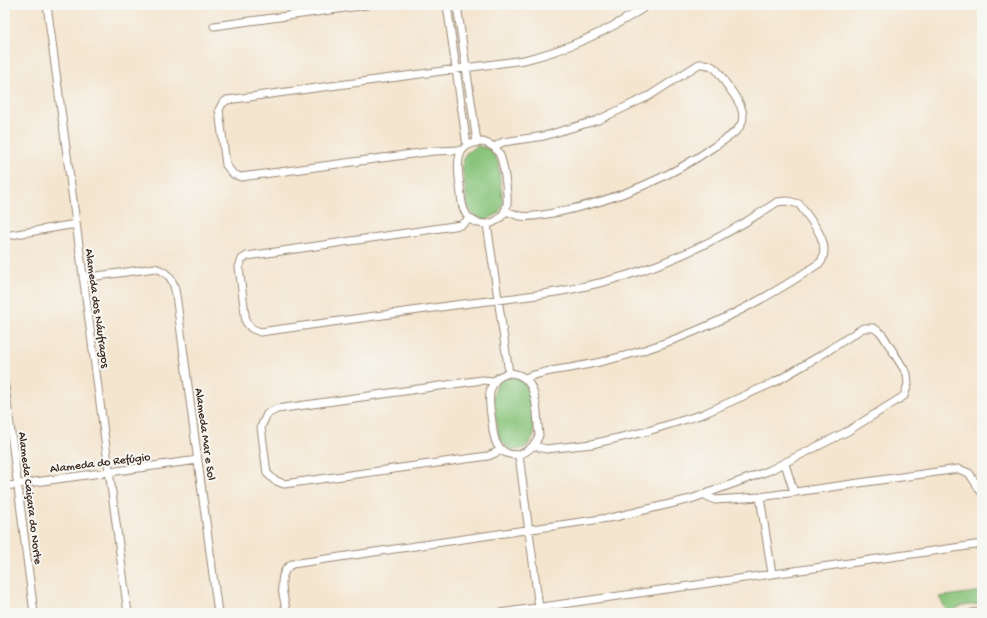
<svg xmlns="http://www.w3.org/2000/svg" width="987" height="618" viewBox="0 0 987 618" font-family="'Gochi Hand',sans-serif">
<rect width="100%" height="100%" fill="#f6f6f2"/>
<filter id="ink" filterUnits="userSpaceOnUse"><feTurbulence type="fractalNoise" baseFrequency=".025" numOctaves="2"/><feDisplacementMap in="SourceGraphic" scale="8" xChannelSelector="R" yChannelSelector="G"/><feConvolveMatrix kernelMatrix="1 2 1 2 8 2 1 2 1" color-interpolation-filters="sRGB"/></filter>
<filter id="wash" filterUnits="userSpaceOnUse"><feTurbulence type="fractalNoise" baseFrequency=".012" numOctaves="4" result="noise"/><feDisplacementMap in="SourceGraphic" scale="16" xChannelSelector="R" yChannelSelector="G"/><feGaussianBlur stdDeviation="0.9" result="paint"/><feColorMatrix in="noise" values="0 0 0 0 0 0 0 0 0 0 0 0 0 0 0 0 0 1.4 0 .05"/><feComposite in="paint" operator="in"/></filter>
<g filter="url(#wash)">
<rect width="100%" height="100%" fill="#f4e5cf"/>
<path fill="#88c47a" stroke="#62774c" d="M478,146L491,150L498,162L503,204L499,213L487,220L477,218L468,208L462,166L466,153Z
M514,377L523,381L528,389L534,435L527,447L518,450L509,449L499,439L493,397L497,384L505,378Z
M982,591V604L961,606L948,613L939,597Z"/>
</g>
<g filter="url(#ink)">
<g fill="none" stroke-linecap="round" stroke-linejoin="round">
<g stroke="#988876" stroke-width="9">
<path id="street" d="M47,5L128,613
M447,5L467,146
M457,5L477,142
M214,26L367,5
M483,142C489,144 495,146 498,152C504,159 508,196 507,205C506,210 503,215 500,218C489,228 470,225 464,210C461,203 461,194 460,186C457,165 454,142 483,142Z
M494,147L503,142L544,136L598,120L649,96L699,64C712,63 717,69 723,79C730,91 747,107 742,122C739,132 724,140 715,146C668,179 615,200 559,212C547,214 532,218 520,216C515,215 510,212 505,211
M462,150L434,151L241,177L233,174L226,165L219,110L222,104L227,100L524,60C570,49 609,31 648,5
M470,219L461,225L247,256L242,259L239,267L246,322L251,328L260,332C325,323 390,314 455,305C494,300 533,297 572,289C646,275 715,244 777,202L788,201L799,204C810,220 832,242 821,262C760,304 695,336 624,356C606,361 588,365 570,368C555,370 540,372 525,378
M487,224L509,373
M5,236L76,224
M83,278L155,268C173,273 175,286 177,302L218,613
M509,373C540,374 536,413 539,435C533,453 511,463 498,446C493,439 493,430 492,422C489,402 484,379 509,373Z
M494,381L482,380L277,409L267,414L261,427L267,473L274,480L284,484L488,456L502,450
M5,386L34,613
M519,455L539,608
M785,464L794,492
M5,486L198,460
M705,495L715,500L760,497L958,469L969,473L982,493
M760,497L772,574
M287,613C284,597 275,574 292,564L615,517L691,499L768,471L848,431L904,396L908,384L907,374L882,334L874,328H863L818,357L775,382L703,414L648,431L592,444L546,449L534,446
M500,613L982,544
M972,613L982,612"/>
</g>
<use href="#street" stroke="#fff" stroke-width="7"/>
</g>
</g>
<g text-anchor="middle" stroke-width="4" stroke-linejoin="round" paint-order="stroke">
<g font-size="12" fill="#3b2a1e" stroke="#f6f6f2">
<text transform="translate(98 308) rotate(82)" y="4">Alameda dos Náufragos</text>
<text transform="translate(206 434) rotate(82)" y="4">Alameda Mar e Sol</text>
<text transform="translate(100 462) rotate(-7)" y="4">Alameda do Refúgio</text>
<text transform="translate(31 498) rotate(83)" y="4">Alameda Caiçara do Norte</text>
</g>
</g>
<rect width="987" height="618" fill="none" stroke="#f6f6f2" stroke-width="20"/>
</svg>
